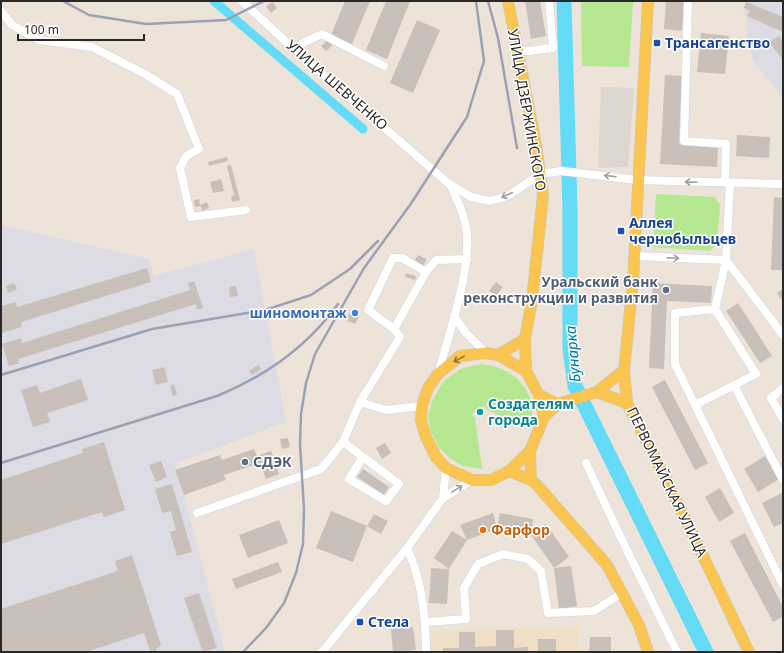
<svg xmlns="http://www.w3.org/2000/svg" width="784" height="653" viewBox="0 0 784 653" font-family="'Noto Sans',sans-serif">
<rect width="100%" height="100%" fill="#ede3d9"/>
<path fill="#dddbe4" d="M744,1H783V97L754,62L747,37V17L743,13L746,2Z
M1,225L149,259L154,276L254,249L286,422L177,463L175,470L184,495L225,652H1Z"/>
<path fill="#f0dfc7" d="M579,626V652H431L432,631Z"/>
<path fill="#b6e891" d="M581,1H633L629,67L582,66Z
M656,194L715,197L720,205L717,244L710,251L653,247Z
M481,364C515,367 540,393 530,428L487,410L484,406L472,414L475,418L482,469L463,466L451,459L439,448L431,432L428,417L432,401L443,382L460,369Z"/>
<path fill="#dcd6d1" d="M601,87L634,88L628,167L598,168Z"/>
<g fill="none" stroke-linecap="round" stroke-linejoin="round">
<path stroke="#64dcf7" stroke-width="9" d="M214,1L363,129"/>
<path stroke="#64dcf7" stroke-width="15" d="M564,1L570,209V349L575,386L706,652"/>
</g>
<path fill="#c8c0b9" d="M345,1H370L352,44L331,35Z
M386,1H410L387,59L366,50Z
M525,1H540L546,36L531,39Z
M666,1H684L682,31L664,29Z
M273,2L277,8L271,13L266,6Z
M746,2L783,17V32L747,16L750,11L744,8Z
M417,20L440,30L413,93L390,83Z
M701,33L729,36L725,74L697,72Z
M779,36L783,42V60L769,42Z
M328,40L332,46L326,51L321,46Z
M665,75L682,76L679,144L718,147L717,167L660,164Z
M737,135L770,137L769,158L736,156Z
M227,157L228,161L209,166L208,162Z
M231,165L240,200L232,202L231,197L234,195L227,166Z
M221,179L224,191L213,193L210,182Z
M774,197L783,198V270H771Z
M199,199L200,205L207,202L209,208L202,211L201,206L195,207L194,200Z
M418,255L427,259L423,266L414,262Z
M147,268L151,282L21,322L22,327L1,333V306L16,302L17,307Z
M406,273L416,276L415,280L405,277Z
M194,281L203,308L197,310L196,304L18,359L19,363L9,366L2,344L21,338L22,343L190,290L188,283Z
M496,282L503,287L496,296L489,291Z
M14,283L17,289L8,293L6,286Z
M653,283L712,286L711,303L667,301L664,369L649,368Z
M236,286L238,296L230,297L229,287Z
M783,289V302L777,293Z
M738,303L772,356L760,363L726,311Z
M350,312L359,317L355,324L346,320Z
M258,365L261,369L252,375L249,371Z
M164,367L168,382L156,385L152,370Z
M81,379L88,400L47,413L50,422L33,427L21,390L37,385L40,393Z
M665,380L708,463L695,470L652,387Z
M174,384L177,395L173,396L170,386Z
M288,438L290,447L282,449L280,439Z
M104,442L125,510L104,517L102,512L1,544V480L83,453L82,449Z
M385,443L391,453L382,459L376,448Z
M254,449L257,456L271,451L279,474L266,479L260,463L224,475L226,480L184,495L175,470L220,455L222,460Z
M765,456L779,479L758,492L744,469Z
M161,461L167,477L156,482L149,465Z
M363,469L389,487L384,495L357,477Z
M172,484L192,552L177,556L170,532L176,530L171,511L162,513L155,489Z
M720,488L734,513L719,522L705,497Z
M782,493L783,523L774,527L762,503Z
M331,511L367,526L353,562L316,548Z
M493,513L497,529L467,540L449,569L447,604L429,603L431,568L449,569L434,558L452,531L467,540L460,525Z
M500,513L533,519L531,535L497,529Z
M374,514L388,521L381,534L367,526Z
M279,520L288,543L248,558L239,535Z
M546,524L569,557L554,568L571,566L577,606L559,609L554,568L531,535Z
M745,533L783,607V617L773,622L730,541Z
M132,555L161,645L156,649L157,652H146L150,651L144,633L86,652H1V609L118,571L115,561Z
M278,562L282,572L236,589L232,579Z
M199,593L217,648L203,652L184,598Z
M413,627L416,650L393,652L391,629Z
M496,630H514V648L528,647V652H443V648H459V632H475V647L496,646Z
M590,637H611V652H589Z
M538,639H556V652H538Z"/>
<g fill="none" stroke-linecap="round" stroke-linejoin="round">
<g stroke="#cfd4e3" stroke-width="9">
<path id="minor" d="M242,1L295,50L449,184L471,197L490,201L508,196L540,174L561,171L637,180L783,184
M688,1L684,141L726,144L725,183
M1,11L12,25L39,40L92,47L145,74L177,94L199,149L186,156L180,168L191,217L246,210
M295,50L303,43L322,34L384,66
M518,50L529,51L553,48L549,1
M634,256L726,260
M726,260L783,335
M426,272L436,260L467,259
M715,309L726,260L730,183
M454,316L466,333L486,353
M438,374C449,334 470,274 467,233C465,215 457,200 450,184
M734,385L783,480
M783,388L771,398L783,419
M360,402L386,410L422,406
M695,405L756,374L715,309L675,313V364L783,585
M343,442L399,484L386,501L349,479L363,457
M586,463L620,536L677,652
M443,498L446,468
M197,513L321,469L343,442L360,402L400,337L394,329L368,310L393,258H402L426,272L394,329
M407,548C422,580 426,616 426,652
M426,622L466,619L464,588L478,564L503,554L528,559L541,571L548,613L594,611L622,593
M322,652L407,548L443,498L472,480"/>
</g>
<g stroke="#c7c7c7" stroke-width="12">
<path id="major" d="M508,1L536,145L543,196L532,300L525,339L526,371
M648,1L633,282L624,370L627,403L668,483L749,652
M498,355L525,339
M597,392L627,403
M539,395L557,404L561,403L597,392L624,370
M544,417L539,395L526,371L498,355L486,353L460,356L438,374L428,388L422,406L421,420L425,435L436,457L446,468L472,480H491L509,471L530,451L544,417L557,404
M530,451L531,480
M509,471L531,480L537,485L607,565L639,625L648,652"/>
</g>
<use href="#minor" stroke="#fff" stroke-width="8"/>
<use href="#major" stroke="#fac550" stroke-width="11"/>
<path stroke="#9ca2b5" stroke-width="2.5" d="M63,1L89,15L146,24L226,20L264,1
M488,1L498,38L517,148
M1,375L152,329L265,310L311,295L350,269L378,241
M1,463L217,396C266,376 307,347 338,304
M243,652L266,628L284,603L296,573L303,544L304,509L300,444L301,414L306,383L315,354L364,268L410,205L467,117L484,61L476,1"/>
</g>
<defs><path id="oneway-shaft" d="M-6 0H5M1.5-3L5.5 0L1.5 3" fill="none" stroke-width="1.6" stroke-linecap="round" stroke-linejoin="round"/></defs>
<g stroke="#9f9f9f">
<use href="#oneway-shaft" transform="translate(610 176) rotate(-173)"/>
<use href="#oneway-shaft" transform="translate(691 182) rotate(-178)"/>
<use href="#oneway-shaft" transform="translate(507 195) rotate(156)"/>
<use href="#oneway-shaft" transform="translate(673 258) rotate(3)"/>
<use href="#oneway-shaft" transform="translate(457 489) rotate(-32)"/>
</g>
<use stroke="#92773c" href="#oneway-shaft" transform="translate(459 359) rotate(152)"/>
<g fill="#1a4fb4" stroke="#fff" stroke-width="1.5">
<rect x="653" y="39" width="8" height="8" rx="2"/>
<rect x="617" y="227" width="8" height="8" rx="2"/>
<rect x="356" y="618" width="8" height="8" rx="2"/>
</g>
<g fill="#5c6f8a" stroke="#fff" stroke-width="1.5">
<circle cx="666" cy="290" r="4"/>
<circle cx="245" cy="462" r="4"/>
</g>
<circle fill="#3f7fe0" stroke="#fff" stroke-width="1.5" cx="355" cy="313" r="4"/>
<circle fill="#0f9aa8" stroke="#fff" stroke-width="1.5" cx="480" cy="412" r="4"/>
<circle fill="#e8710a" stroke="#fff" stroke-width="1.5" cx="483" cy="530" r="4"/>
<g text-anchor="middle" stroke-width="3" stroke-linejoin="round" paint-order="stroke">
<g font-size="14" font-weight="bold" fill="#164399" stroke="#fff" text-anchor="start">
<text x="665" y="48">Трансагенство</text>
<text x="629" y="228">Аллея<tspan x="629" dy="16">чернобыльцев</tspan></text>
<text x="368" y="627">Стела</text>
</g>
<g font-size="14" fill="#292929" stroke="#fff">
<text transform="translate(337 85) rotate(41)" y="5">УЛИЦА ШЕВЧЕНКО</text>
<text transform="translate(527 110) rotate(80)" y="5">УЛИЦА ДЗЕРЖИНСКОГО</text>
<text transform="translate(667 482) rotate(64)" y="5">ПЕРВОМАЙСКАЯ УЛИЦА</text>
</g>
<g font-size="14" font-weight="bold" fill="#4e5e75" stroke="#fff" text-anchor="end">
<text x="658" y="287">Уральский банк<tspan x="658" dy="16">реконструкции и развития</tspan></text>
<text x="253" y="467" text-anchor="start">СДЭК</text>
</g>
<g font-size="14" font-weight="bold" fill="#366cbe" stroke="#fff" text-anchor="end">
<text x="347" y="318">шиномонтаж</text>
</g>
<g font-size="14" font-weight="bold" fill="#0d838f" stroke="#fff" text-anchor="start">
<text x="488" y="409">Создателям<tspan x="488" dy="16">города</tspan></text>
</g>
<g font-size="14" font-weight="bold" fill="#c56008" stroke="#fff" text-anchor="start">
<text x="491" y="535">Фарфор</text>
</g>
<g font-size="15" font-style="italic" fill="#0479a2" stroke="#fff">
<text transform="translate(573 354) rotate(-95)" y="5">Бунарка</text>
</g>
</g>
<rect width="784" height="653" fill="none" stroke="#292929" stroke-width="4"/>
<path d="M18 34v6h126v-6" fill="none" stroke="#292929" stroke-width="2"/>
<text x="24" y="34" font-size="12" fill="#292929" stroke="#ffffff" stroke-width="3" paint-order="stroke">100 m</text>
</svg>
